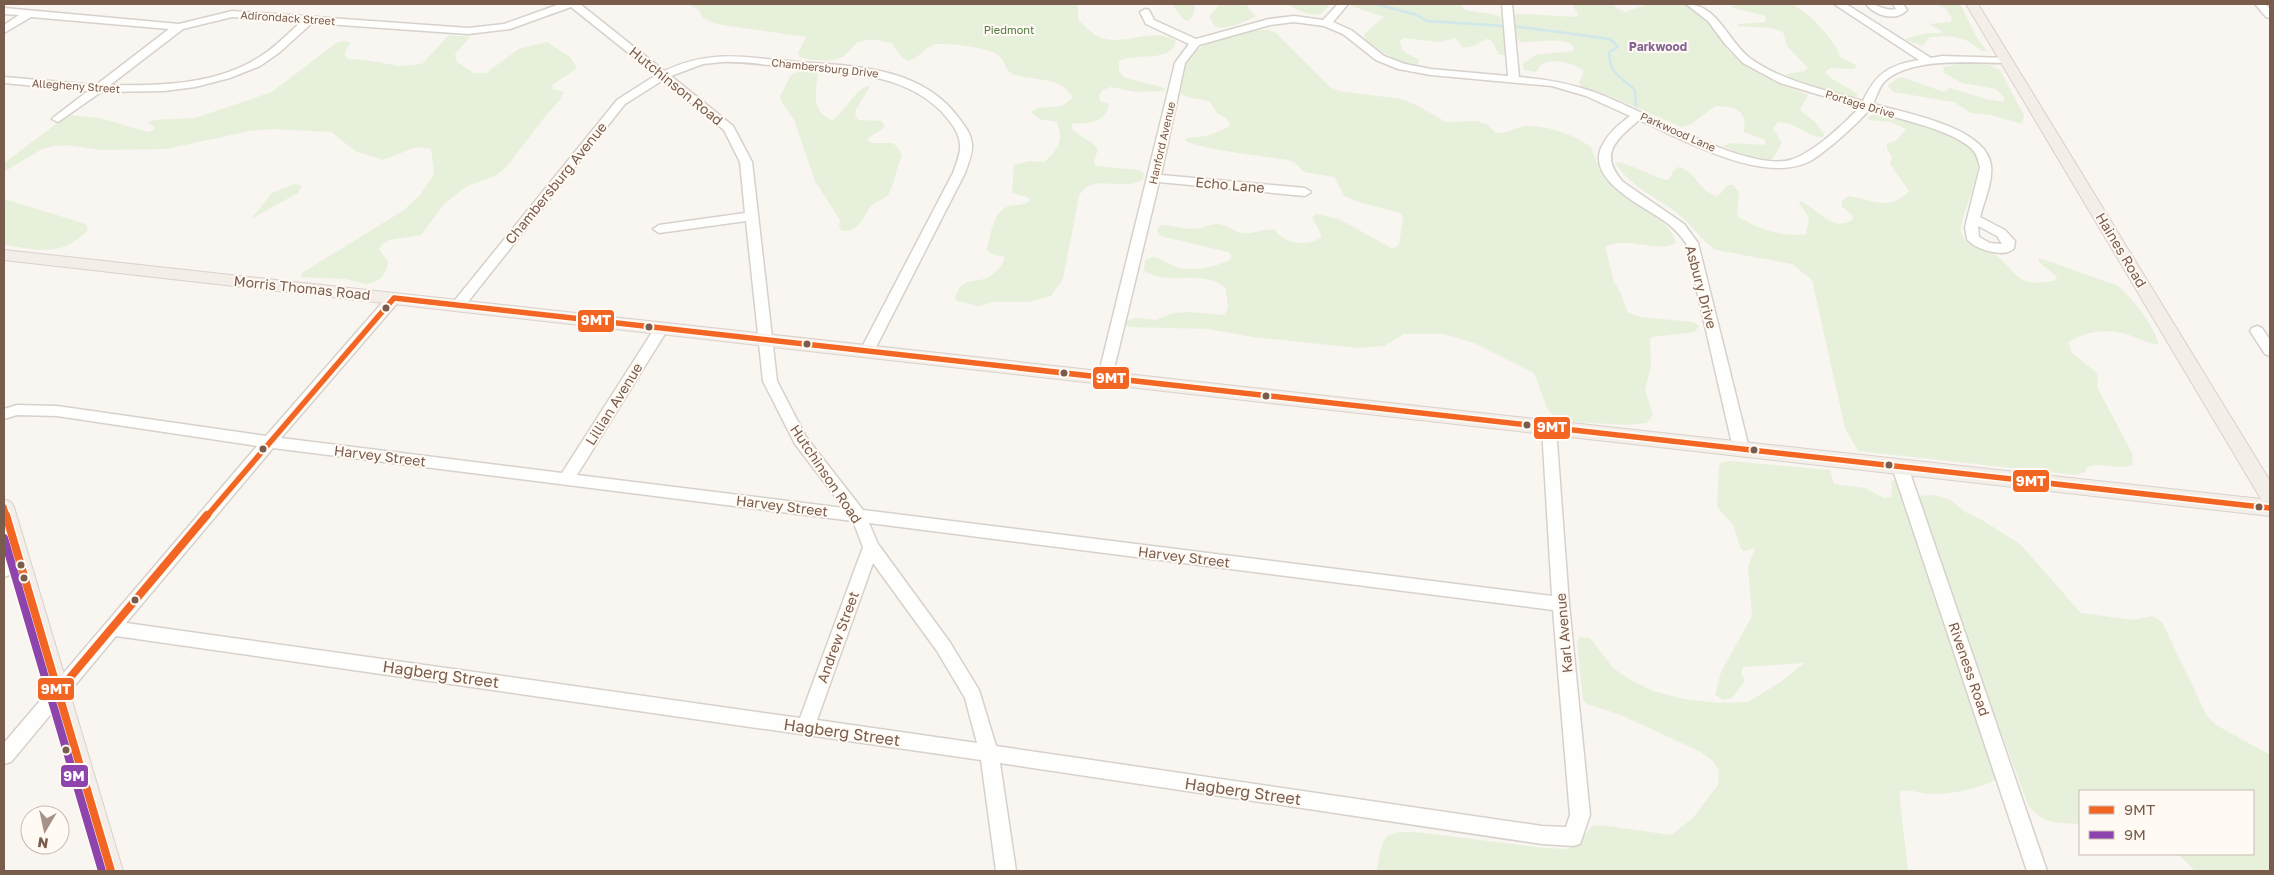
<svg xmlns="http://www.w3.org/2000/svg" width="2274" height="875" viewBox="0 0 2274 875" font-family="'Golos Text',sans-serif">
<rect width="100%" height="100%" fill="#f9f5f0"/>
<path fill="#e7f0db" d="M688,4H1077L1079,21C1085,26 1091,33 1098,36C1123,49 1151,25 1176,41C1171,64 1136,52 1119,61V72L1125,78L1165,88L1163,91L1137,92L1111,87L1102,90L1099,96L1100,101L1108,103L1109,107C1103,123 1088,124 1073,123L1071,127C1077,137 1091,139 1098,149L1094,162L1096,166L1139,170L1144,174L1143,179C1125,193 1091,171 1079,196L1063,279L1051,296L1029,302H992L979,306L957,301L955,298C963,276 970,284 987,278C994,275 1004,264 1005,257L992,254L987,250C990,238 993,211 1007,207C1015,204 1023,207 1030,200L1027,197L1012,193L1014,165L1029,161L1044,162C1059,149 1064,141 1057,122L1039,119L1031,112L1038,108L1062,106L1073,98C1061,76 1036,81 1015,75C1004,71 1006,61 998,55C986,47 953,44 938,44C926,45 919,59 908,61L901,57L892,43C882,41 871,38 861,41C854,43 852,50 846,54C835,64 813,61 800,57L798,53L806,37L716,24L703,18L699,10Z
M1172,4H1195L1194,13L1189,21L1184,20Z
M1220,4H1246L1250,11L1255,15V17C1241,23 1230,29 1216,27L1209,17Z
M1287,4H1330L1321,14C1308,16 1299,11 1287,4Z
M1351,4H1460L1465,10L1497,15L1502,19L1505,55H1499L1492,41L1487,39C1478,42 1473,49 1462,47L1456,38L1440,42L1403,38L1400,41L1402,50L1419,60L1418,64C1404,68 1377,48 1365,41V33L1384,17L1351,6Z
M1572,4H1614L1616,8L1625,12L1648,4H1684L1712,25L1728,51L1742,63L1775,82L1808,95L1800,110L1816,123L1824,134L1823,137C1810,139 1797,122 1778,122L1773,128L1782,143L1772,160L1754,159L1723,146L1731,143L1765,145V140L1744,132C1744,127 1745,123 1744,119C1741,106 1726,107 1715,106L1690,125L1681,127L1608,95L1583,87L1579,82L1583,74V70C1575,64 1554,58 1544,63C1540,65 1539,69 1536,72L1524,70L1523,63L1536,55L1572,51L1574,48C1568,34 1534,44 1520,42L1517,38L1514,16L1518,14H1525L1576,17L1578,14Z
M1736,4C1748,4 1781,1 1791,4C1806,9 1837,41 1840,57L1856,65L1854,69L1830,68L1825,72C1836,85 1847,85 1857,94V97L1842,96L1785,77L1787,74L1805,71L1808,68L1787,46L1783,32L1772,28L1737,26L1739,24L1765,22L1766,19L1765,16L1731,7Z
M1936,4H1960L1979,41L1988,51H1981C1966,36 1951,35 1930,37L1922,46L1906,40L1907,38L1927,33H1942L1940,30L1929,24L1951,22L1952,19L1946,9Z
M1258,30H1269L1276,33L1330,87L1339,91L1401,99L1416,105L1446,122L1476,121L1486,124L1496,133C1508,134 1516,127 1527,126C1547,125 1575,135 1591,147C1597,161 1599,174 1610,185C1629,202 1670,217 1676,243C1655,254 1628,235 1605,247L1614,282L1621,293L1626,309L1629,313L1641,317L1693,322L1699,326L1695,332L1653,337L1650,339L1651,366L1645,390L1653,414L1647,423L1626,425L1560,421L1548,410L1534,373L1474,343L1444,334H1404L1384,346L1358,348L1253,337L1209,329L1129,327L1126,324V321L1136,318L1156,320L1173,313L1189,312L1224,315L1228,308L1226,289C1205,267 1167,288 1144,270L1145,260L1152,257C1160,257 1167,263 1174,266C1192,273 1214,267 1230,260L1232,255L1228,252L1160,236L1157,230L1161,225C1174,225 1187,231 1200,228C1208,226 1215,222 1223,225C1231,227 1236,233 1245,233C1255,234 1263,228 1275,230C1285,245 1306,246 1321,238V234L1312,217L1316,214L1339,219L1393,249L1399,245L1403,217L1400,213L1358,202L1344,196L1334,177L1304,172L1295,163L1288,160C1271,157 1194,149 1185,140L1187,138L1207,136L1229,127L1230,124L1226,118L1218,114L1209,101L1190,98L1181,94C1182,40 1215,40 1258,30Z
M449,35L470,37L455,54L457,62L474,73H486L519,49L547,42L570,57L577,68L552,85L553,89L563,92L560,100L547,114L507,166L497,175L467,186L444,204L421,235L389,240L381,245L379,249L388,262C386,276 380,282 366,284L345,279L301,277L302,273L404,210L420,195L434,174L431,149L416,147L383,160L355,151L331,132L272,129L250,131L166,149L100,150L66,145L54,146L42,149L4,172V163L68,115L100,118L148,132L154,130V127L148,123L153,120L195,118L272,92L336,43L342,41L351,42L345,51V56L349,59L365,60L399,66L422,64Z
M1960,64L1988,65L2000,70L2024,115L2022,124L1990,115L1971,113L1954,102L1893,92L1888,86L1896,79L1902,77L1944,92L1950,88L1986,99L2003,102L2005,99L1996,89L1962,83L1944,73L1943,67Z
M803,69L818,73C816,92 810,111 832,120C845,113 856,86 870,86L856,110L855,116L858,120L882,121L885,127L867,139L871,143H893L898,148L902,156C896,168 895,182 889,193C886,199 881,199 876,202C862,212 864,232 842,231L839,227L840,220L815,181L794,120L781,101L780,96L791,75Z
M1876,113C1900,120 1963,134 1976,155C1985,170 1958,219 1961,232C1964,246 1983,249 1994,254C2007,261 2014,279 2029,282C2038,284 2047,282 2056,280L2057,277L2039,262V258L2116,285C2129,293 2157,330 2158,344C2149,344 2140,339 2132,336C2110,328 2088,330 2068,342L2072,353L2098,374L2097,387L2133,455L2132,465C2117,471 2101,461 2087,467L2085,472L2076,475L1858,451L1845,428L1812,280L1792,264L1716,250C1701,241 1692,224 1677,213C1651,193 1637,192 1615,163L1621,162L1665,180L1669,179L1674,170L1678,167C1696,170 1696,189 1716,196L1720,194L1728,185H1733L1739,192L1737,216C1756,228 1784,238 1806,234L1809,218L1799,203L1800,201C1818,208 1833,234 1853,219L1852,215L1842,206V201L1848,196C1873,200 1889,212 1909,191L1890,164L1892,157L1887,149V144L1897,140L1906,129L1890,122L1869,120L1868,117Z
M295,184L302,186L298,193L251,219L272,193Z
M4,199L86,224L88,230C60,258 40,250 4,245Z
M1731,461L1830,470L1834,484L1865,488L1884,498L1891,497L1892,480L1897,481L1999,777C1989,787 1947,795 1931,794C1920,794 1912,789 1900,791V801L1908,871H1377C1383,832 1384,830 1425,833L1544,848L1568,849L1578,843L1592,826L1600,825L1671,835L1692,819L1718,785L1719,771L1713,761L1701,752L1621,715L1587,704L1583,699L1577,642L1580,637L1590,638L1613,668L1629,679L1653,691L1684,699L1719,703L1748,702L1781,682L1804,663L1743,667L1741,673L1745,681L1732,698L1723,700L1715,695L1721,672L1752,616L1748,567L1755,548L1744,551L1741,549L1733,525L1717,507L1719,466L1722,462Z
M1934,495L1951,500L1965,512L1982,520L2020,544L2081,613L2133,620L2152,616L2162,622L2207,716L2216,725L2270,755V871H2195L2178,854H2253V791H2080V824C2056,822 2047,825 2029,807L1977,668L1918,496Z"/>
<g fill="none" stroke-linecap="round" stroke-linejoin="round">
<path stroke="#d0e8ea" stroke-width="2.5" d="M1376,4L1417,15L1427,21L1520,27L1610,39L1618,47L1609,52C1610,75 1620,76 1635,90L1636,106"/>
<g stroke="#d7d1cb" stroke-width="3">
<path id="minor" d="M560,4H580L664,71C715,48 746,58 798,62C855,66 921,67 958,117C964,125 971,133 972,144C973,153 968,164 965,173L874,351L872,354H862L860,351L953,173C956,164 961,154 960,144C959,131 949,120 941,111C901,72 848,74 795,68C771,66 748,61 723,62L703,64L671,76L733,126L752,162L777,381L806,437L863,510L1552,596L1542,428L1544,424H1554L1556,428L1569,604L1590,815L1580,844L1573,846L1542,844L1000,763L1016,871H996L981,760L116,636L11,762L4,764V743L257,446L57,416L17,415L4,419V409L17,405L57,406L266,436L389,295H399L401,298L399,301L281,438L562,473L656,326H666L668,329L577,475L844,508L795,444L763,381L746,221L659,233L653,229L659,225L745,213L740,162L724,130L663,80L625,104L463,308H453L451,305L617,100L656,75L571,7L510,29L468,34L312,23L280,52L260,66L230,78L195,87L164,91L101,92L58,122L52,119L54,117L88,91L4,83V77L96,85L169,29L31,17L4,33V25L19,15L4,14V8L179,24L232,11L468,28L504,24ZM232,17L301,22C286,35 273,50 256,59C214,85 157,86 110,85L183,29ZM273,448L853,521L863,547L800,718L126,623ZM869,523L1553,610L1570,815L1566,827L1542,826L996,746L979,690L949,641L878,544ZM873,563L937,651L965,698L977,743L817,720Z
M1338,4H1348L1333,22L1351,30L1384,56L1405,64L1431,69L1508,76L1502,4H1512L1519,77C1545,79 1569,83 1594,92C1640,108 1745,172 1790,160C1812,154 1844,124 1860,107L1780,83L1743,63L1725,44L1708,21L1686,4C1718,4 1728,42 1751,59C1784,82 1826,90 1863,101C1876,73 1889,65 1919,60L1834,4H1846L1931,58L1942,56L2009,58V62L2005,63C1971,63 1914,57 1886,80C1879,86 1877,96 1873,104C1905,113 1986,127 1991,165C1993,182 1984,201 1980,217L2005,230L2015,241L2014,248C2005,259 1974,249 1967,239L1965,227L1980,167C1978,160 1977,154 1972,149C1951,129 1898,119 1869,110C1857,124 1827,151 1812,160C1766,187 1682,139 1639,120C1616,140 1598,154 1623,182L1684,224L1698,243L1749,448L1746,452L1741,454L1736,452L1733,448L1686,243C1680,235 1675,229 1667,223C1646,207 1582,180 1603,144C1609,132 1620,124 1630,116L1586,96L1552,86L1431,75L1398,69L1376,60L1343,34L1324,26L1294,22L1270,25L1199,45L1185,63L1161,175L1305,188L1311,192L1305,196L1159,182L1112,377L1110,381H1100L1098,377L1175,63L1189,44L1146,24L1140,12L1145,9L1149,10L1154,20L1196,39L1269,19L1294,16L1323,20ZM1978,226L1997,236L2002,244L1990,243L1979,237Z
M1866,4C1877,3 1885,12 1896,9L1893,4H1903L1907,10C1896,22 1875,16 1866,4Z
M2255,4H2265L2270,9V18L2266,17Z
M2257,326L2262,328L2270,340V356L2265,354L2250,331L2252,328Z
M1900,461L1905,463L1908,467L2047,871H2027L1892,467L1895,463Z
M20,556L26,558L28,563L26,568L4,577V563Z"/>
</g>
<g stroke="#dad1cc" stroke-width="2">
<path id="major" d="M1966,4H1978L2270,481V516L4,260V250L2261,499Z
M4,499L11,502L14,507L123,871H99L4,542Z"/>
</g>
<use href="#minor" fill="#fefefd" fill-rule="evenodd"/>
<use href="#major" fill="#f3eee8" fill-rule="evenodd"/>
<g stroke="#fffaf3" stroke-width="9">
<path id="bus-1-far1" d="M4,507L7,517
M206,517L394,298L2270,508"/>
</g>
<g stroke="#fffaf3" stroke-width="11">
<path id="bus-1" d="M6,515L111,871
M57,693L207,515"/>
</g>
<g stroke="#fffaf3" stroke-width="11">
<path id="bus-2" d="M4,538L102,871"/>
</g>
<use href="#bus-1-far1" stroke="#f26522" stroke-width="5.5"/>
<use href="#bus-1" stroke="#f26522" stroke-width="8"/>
<use href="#bus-2" stroke="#8e44ad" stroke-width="8"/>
</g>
<g fill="#7a5c4d" stroke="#fffaf3" stroke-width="2">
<circle cx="386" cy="308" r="4.5"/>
<circle cx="649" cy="327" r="4.5"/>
<circle cx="807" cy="344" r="4.5"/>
<circle cx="1064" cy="373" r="4.5"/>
<circle cx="1266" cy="396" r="4.5"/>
<circle cx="1527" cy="425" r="4.5"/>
<circle cx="263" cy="449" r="4.5"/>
<circle cx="1754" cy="450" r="4.5"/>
<circle cx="1889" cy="465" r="4.5"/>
<circle cx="2259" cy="507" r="4.5"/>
<circle cx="21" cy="565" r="4.5"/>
<circle cx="24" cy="578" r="4.5"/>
<circle cx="135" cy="600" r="4.5"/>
<circle cx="66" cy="750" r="4.5"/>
</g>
<g text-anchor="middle" stroke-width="4" stroke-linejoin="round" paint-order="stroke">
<g font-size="11" fill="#7a5c4d" stroke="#fffaf3">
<text transform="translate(288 18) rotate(4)" y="4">Adirondack Street</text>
<text transform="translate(825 68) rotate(6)" y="4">Chambersburg Drive</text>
<text transform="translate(76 86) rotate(4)" y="4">Allegheny Street</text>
<text transform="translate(1860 104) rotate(17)" y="4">Portage Drive</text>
<text transform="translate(1678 132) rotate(24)" y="4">Parkwood Lane</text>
<text transform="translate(1162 143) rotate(-77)" y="4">Hanford Avenue</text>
</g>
<g font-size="11" fill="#537a41" stroke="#fffaf3">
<text x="1009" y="34">Piedmont</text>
</g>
<g font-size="12" font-weight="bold" fill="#846695" stroke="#fffaf3">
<text x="1658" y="51">Parkwood</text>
</g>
<g font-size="14" fill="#7a5c4d" stroke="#fffaf3">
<text transform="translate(676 86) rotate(39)" y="5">Hutchinson Road</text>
<text transform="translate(556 183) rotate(-51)" y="5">Chambersburg Avenue</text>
<text transform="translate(1230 185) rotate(5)" y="5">Echo Lane</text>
<text transform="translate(2121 250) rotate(59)" y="5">Haines Road</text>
<text transform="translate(1701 287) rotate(75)" y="5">Asbury Drive</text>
<text transform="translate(302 288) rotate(6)" y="5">Morris Thomas Road</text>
<text transform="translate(614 404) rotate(-58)" y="5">Lillian Avenue</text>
<text transform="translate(380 456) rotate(7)" y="5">Harvey Street</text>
<text transform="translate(826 474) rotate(56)" y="5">Hutchinson Road</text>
<text transform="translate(782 506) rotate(7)" y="5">Harvey Street</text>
<text transform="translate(1184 557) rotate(7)" y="5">Harvey Street</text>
<text transform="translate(1564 633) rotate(-95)" y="5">Karl Avenue</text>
<text transform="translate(838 637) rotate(-70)" y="5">Andrew Street</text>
<text transform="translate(1969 669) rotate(71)" y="5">Riveness Road</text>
</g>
<g font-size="16" fill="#7a5c4d" stroke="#fffaf3">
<text transform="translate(441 674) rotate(8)" y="6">Hagberg Street</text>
<text transform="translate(842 732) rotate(8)" y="6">Hagberg Street</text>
<text transform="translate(1243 791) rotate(8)" y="6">Hagberg Street</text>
</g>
</g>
<g stroke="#fffaf3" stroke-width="2">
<rect x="577" y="309" width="38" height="24" rx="5" fill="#f26522"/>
<rect x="1092" y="366" width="38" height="24" rx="5" fill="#f26522"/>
<rect x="1533" y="416" width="38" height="24" rx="5" fill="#f26522"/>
<rect x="2012" y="469" width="38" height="24" rx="5" fill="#f26522"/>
<rect x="37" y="677" width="38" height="24" rx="5" fill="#f26522"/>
<rect x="60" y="764" width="29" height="24" rx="5" fill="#8e44ad"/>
</g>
<g font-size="14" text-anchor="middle" font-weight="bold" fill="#fff">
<text x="596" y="325">9MT</text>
<text x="1111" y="383">9MT</text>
<text x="1552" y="432">9MT</text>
<text x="2031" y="486">9MT</text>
<text x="56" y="694">9MT</text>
<text x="74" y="781">9M</text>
</g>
<rect width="2274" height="875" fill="none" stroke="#7a5c4d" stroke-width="10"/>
<rect x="2079" y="790" width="175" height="65" fill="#fffaf3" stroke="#cabbb1"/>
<rect x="2089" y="806" width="25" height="8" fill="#f26522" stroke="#cabbb1"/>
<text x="2124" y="815" font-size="15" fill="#7a5c4d">9MT</text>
<rect x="2089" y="831" width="25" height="8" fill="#8e44ad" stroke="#cabbb1"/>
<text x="2124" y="840" font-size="15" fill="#7a5c4d">9M</text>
<g transform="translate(45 830) rotate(189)"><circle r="24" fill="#fffaf3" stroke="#cabbb1"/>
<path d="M0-4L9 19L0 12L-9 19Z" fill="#a69286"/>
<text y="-8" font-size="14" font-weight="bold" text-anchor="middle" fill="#7a5c4d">N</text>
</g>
</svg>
